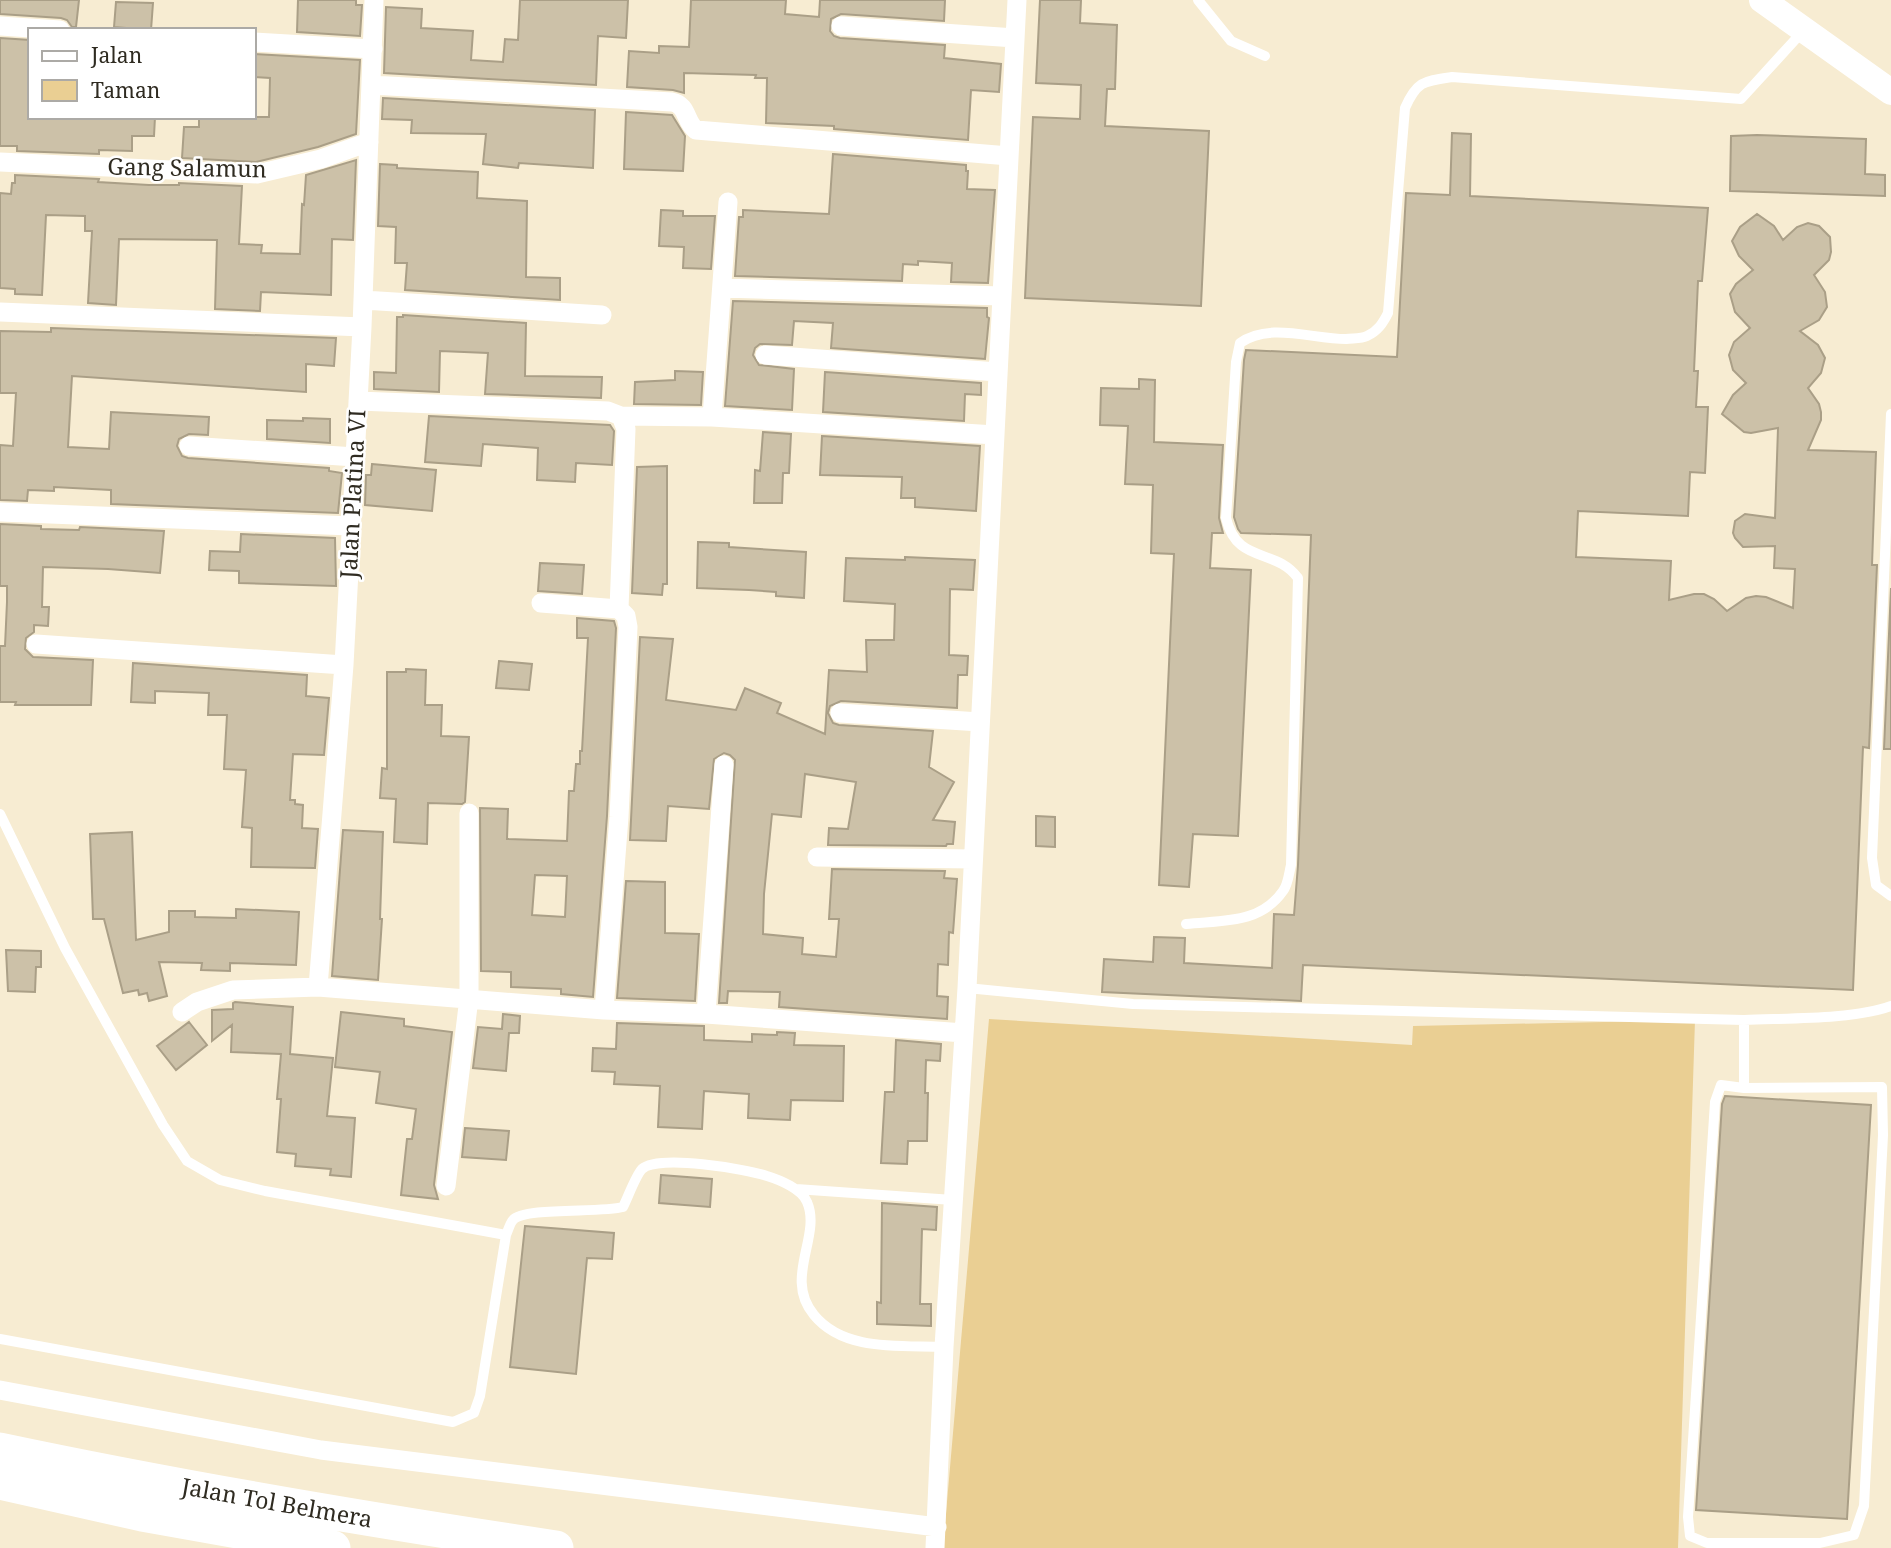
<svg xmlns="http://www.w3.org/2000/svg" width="1891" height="1548" viewBox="0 0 1891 1548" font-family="'Noto Serif',serif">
<rect width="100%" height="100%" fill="#f7ecd2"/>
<path fill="#eacf93" d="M989,1019L1412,1045L1413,1026L1695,1020L1678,1548H943Z"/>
<path fill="#ccc1a8" stroke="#aa9f87" stroke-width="2" fill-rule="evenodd" d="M0,0H79L76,27H72L67,20L61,18L0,14Z
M298,0H356V5H362L360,36L297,32Z
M520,0H628L626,38L598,36L596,85L384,73L386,7L422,9L421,28L473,31L471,60L503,62L505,39L518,40Z
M691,0H786L785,14L819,17L820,0H945L944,21L841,14L831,19L830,31L834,36L840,38L945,45L944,58L1001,64L999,92L971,90L968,140L834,129V126L766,123L767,78H755L756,75L684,73V93L673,90L627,87L629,51L659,53V46L689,47Z
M1040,0H1081L1080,23L1117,25L1115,89H1107L1105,126L1209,131L1201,306L1025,298L1033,117L1080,119L1081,85L1036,83Z
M116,2L153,3L151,30L114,27Z
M0,38L30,40V117H155L154,136H132V151L99,150V154L17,151V146H0Z
M254,54L360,60L356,134L318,147L256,162L182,158L184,127H199V117H269L270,78L254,77Z
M383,98L595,110L593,168L519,163L518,168L483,164L486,134L411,133L412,120L382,119Z
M626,112L672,115L685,136L683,171L624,169Z
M1452,133L1471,134L1470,196L1708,208L1702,281H1698L1694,371H1698L1696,407H1708L1705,473L1690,472L1688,516L1578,511L1576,557L1671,561L1669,600L1694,594H1704L1714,599L1727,611L1746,598L1756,596L1766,597L1793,608L1795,569L1774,568L1775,546L1743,547L1735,538L1733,533L1735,521L1745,514L1775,518L1778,428L1751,433L1744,432L1722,414L1733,395L1746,383L1733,370L1729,355L1734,342L1750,328L1735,312L1730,294L1736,284L1753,270L1739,256L1732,241L1740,227L1757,214L1774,226L1783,240L1797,227L1808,223L1819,226L1830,237L1831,252L1829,260L1814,275L1825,292L1827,307L1819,320L1800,331L1818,345L1825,358L1821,373L1808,388L1819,404L1821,412V420L1808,450L1876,452L1872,565H1877L1869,748L1863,747L1853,990L1303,965L1301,1001L1102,992L1104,959L1153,962L1154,937L1185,938L1184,963L1272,968L1274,914L1294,915L1298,865L1311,535L1241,533L1238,529L1234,517L1244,360L1246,350L1397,357L1406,193L1450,195Z
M1757,135L1866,139L1865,174L1885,175V196L1730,191L1731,136Z
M833,154L966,165V171H968L967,189L995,190L988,283L951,282L952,263L918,261V265L903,264L902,281L735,276L739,217H743V210L829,214Z
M356,160L353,240L332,239L331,295L261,292L260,311L215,309L217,240L119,239L116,305L88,303L92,231H85V216L46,215L42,295L15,294V289L0,288V193L11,194L12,183H15V175L99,179L98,182L149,185H179V183L242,186L239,244L262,245L261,253L300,254L302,204L304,205L306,175Z
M380,164L397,165V168L478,172L477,198L527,201L526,277L560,278V300L405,290L407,263H395L396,227L378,226Z
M661,210L683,211V216H715L711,269L683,268L684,247L659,246Z
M733,301L987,308V317L989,318L985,359L831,348L833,323L794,321L792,345L760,344L755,348L753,355L759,365L794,369L792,410L725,406Z
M403,315L526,323L525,376L602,377L601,398L485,394L488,353L440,351L439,392L374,389V372L396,373L397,317H403Z
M51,328L336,338L334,366L306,364V392L72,376L68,447L109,449L111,412L209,417L208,435L189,434L179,439L177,446L182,456L188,458L329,468V471L342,473L338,513L111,504V490L54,487V491L28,490L27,501L0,500V445L13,446L16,393H0V331L51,332Z
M675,371L703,372L701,405L634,404L635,382L675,380Z
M825,372L981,383V395L965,394L964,421L823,412Z
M1139,379L1155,380L1154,442L1223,445L1219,518L1223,533H1212L1210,568L1251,570L1238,836L1193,834L1189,887L1159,885L1174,554L1151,553L1153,485L1125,484L1128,426L1100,425L1101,388L1139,389Z
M429,416L610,425L614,431L612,465L576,463L575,482L537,480L538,448L483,444L481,466L425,462Z
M303,418L330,419V443L267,439V420L303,421Z
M763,432L791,434L789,473H783L782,503H754L755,470L760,471Z
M822,436L980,446L976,511L915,507V498H901L902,477L820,475Z
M372,464L436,470L432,511L365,505L366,475H371Z
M667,466V584H663L662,595L632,593L637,467Z
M0,524L41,526V529L79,530L80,527L164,531L160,573L108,569L43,567L42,607H49L48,626L34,625V632L26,638L25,649L33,657L93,660L91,705H15L16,702H0V646H5L7,602V586H0Z
M241,534L335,538L336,586L239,583V571L209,570L210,551L240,552Z
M698,542L729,543V547L806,552L804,598L776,596V592L749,590L697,588Z
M905,557L975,560L973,590L950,589L949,655L968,656L967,675H958L957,708L841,701L830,706L828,713L833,723L839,725L933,731L929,767L954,782L933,820L955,822L953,844H947L946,846L828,845L829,828L848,829L856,782L805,774L801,817L772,814L764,894L763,934L803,938L802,954L836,957L839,919H829L832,869L945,871L944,878L957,879L953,933L949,932L948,965L938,964L937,996L948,997L947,1019L779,1007L780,992L728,991L727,1003H719L735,760L730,755L724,753L714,759L709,809L668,806L666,841L630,840L640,637L673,639L666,700L736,710L745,688L781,703L777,713L825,734L829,670L867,672L866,640H894L895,604L844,601L846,558L905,560Z
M540,563L584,565L582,594L538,591Z
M1891,588V749H1884Z
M577,618L614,621L616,628L607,816L593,997L561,994V989L511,987V972L481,971L480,808L508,809L507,839L567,841L569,791H574L576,764H580V751H582L588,638H577ZM535,875L567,876L565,917L532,915Z
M499,661L532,664L529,690L496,688Z
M133,663L307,675L306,696L329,698L324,755L293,754L290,800H295V804L303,805L302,828L318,829L315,868L251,867L252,828L242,827L246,770L224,769L227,715H208L209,693L155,691V703L131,702Z
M406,669L426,670L425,705H442L441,736L469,737L465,802L462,804L428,803L427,844L394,842L396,799L380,798L382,768L387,769V672H406Z
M1036,816L1055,817V847L1036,846Z
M343,830L383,832L380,919H382L378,980L332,976Z
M132,832L136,940L169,932V911H195V917L236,918V909L299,912L296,965L230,963V971L201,970L202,963L159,962L167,996L149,1001L147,993L139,995L138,990L123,993L104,919H93L90,834Z
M626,881L665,882V933L699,934L695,1001L617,998Z
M6,950L41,951V967H36L35,992L8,991Z
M235,1002L293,1007L290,1054L333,1058L327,1116L355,1118L351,1177L330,1175L331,1169L295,1166L296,1154L277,1152L281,1099H277L281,1054L231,1052L232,1025L212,1041V1010L233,1009V1003Z
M341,1012L404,1019V1026L452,1032L434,1185L438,1199L401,1195L407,1139H412L416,1109L376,1103L380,1072L335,1067Z
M503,1014L520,1016L519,1033H509L506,1071L473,1068L478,1027L502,1029Z
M189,1022L207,1045L176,1070L157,1046Z
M617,1023L704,1026V1040L752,1042V1034L777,1035V1032L795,1033L794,1045L844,1046L843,1101L791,1100L790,1120L748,1118L749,1094L704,1091L702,1129L658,1127L660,1086L614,1084L615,1072L592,1071L593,1048L616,1049Z
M896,1040L941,1044L940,1061L926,1060L925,1093H928L927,1141H908L907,1164L881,1163L885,1092H894Z
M1725,1096L1871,1105L1847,1519L1696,1510L1722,1104Z
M465,1128L509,1131L506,1160L462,1157Z
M661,1175L712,1179L710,1207L659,1203Z
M882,1203L937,1207L936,1230L922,1229L920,1304H931V1326L877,1324V1302L881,1303Z
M525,1226L614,1233L612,1259L587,1258L576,1374L510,1367Z"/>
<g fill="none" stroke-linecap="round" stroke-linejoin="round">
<path stroke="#fff" stroke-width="10" d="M1198,0L1231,41L1265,56
M1891,414L1872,858L1876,885L1891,896
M0,814L65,948L163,1125L187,1161L220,1180L265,1191L506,1235
M1186,924C1223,920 1260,924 1283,891C1288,885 1289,873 1291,865L1298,578C1275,547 1237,565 1226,518L1236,362L1240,343C1269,322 1312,339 1346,339C1353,338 1361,339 1367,336C1378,331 1383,323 1388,313L1405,108C1417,81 1424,81 1452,77L1741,99L1804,30
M967,988L1133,1004L1744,1020C1786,1018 1852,1020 1891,1006
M1744,1020V1088
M1721,1085L1744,1088L1882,1087L1883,1135L1864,1506L1854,1535L1820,1543H1707L1690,1536L1688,1517L1715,1102Z
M796,1189L953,1200
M0,1339L453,1422L474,1413L480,1396L506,1235C508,1231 510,1223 513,1220C524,1207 601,1213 623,1207C628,1197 636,1175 642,1169C658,1154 746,1169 767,1176C780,1180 802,1189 807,1202C822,1236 783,1278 814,1315C844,1352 901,1345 944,1347"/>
<path stroke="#fff" stroke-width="19" d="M0,26L60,30
M841,26L1015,38
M254,42L373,49
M371,85L672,102C688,105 685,122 696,130L1009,156
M0,162L257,174L321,159L369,142
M722,288L1002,296
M363,300L602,315
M0,312L362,327
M765,355L998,372
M358,401L608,411L621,416L626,429L619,609
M621,416L712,417L995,435
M712,417L728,202
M189,446L355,457
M0,512L351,526
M541,603L619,609L626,616L628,627L619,817L604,1010
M36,644L344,665
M840,713L980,722
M817,857L973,859
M318,987L344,665L362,327L374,0
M182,1012L197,1002L233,990L318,987L604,1010L706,1014L964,1033
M706,1014L724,765
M446,1186L469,998V813
M0,1390L321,1450L937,1527
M935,1548L944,1347L967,988L1017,0"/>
<path stroke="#fff" stroke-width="26" d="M1762,0L1891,92"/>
<path stroke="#fff" stroke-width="35" d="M0,1450C184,1489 370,1520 556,1548
M0,1482L142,1514L333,1548"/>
</g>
<g text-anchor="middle" stroke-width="5" stroke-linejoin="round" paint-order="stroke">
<g font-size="23" fill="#2f2b21" stroke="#fff">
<text transform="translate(187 168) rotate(1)" y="8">Gang Salamun</text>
<text transform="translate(353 494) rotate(-87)" y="8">Jalan Platina VI</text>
<text transform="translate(277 1503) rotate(10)" y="8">Jalan Tol Belmera</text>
</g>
</g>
<rect x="28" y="28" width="228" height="91" fill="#ffffff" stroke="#acaaa6" stroke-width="2"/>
<rect x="42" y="51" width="35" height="10" fill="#ffffff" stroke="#acaaa6" stroke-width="2"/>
<text x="91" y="63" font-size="21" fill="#2f2b21">Jalan</text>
<rect x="42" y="80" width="35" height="21" fill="#eacf93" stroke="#acaaa6" stroke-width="2"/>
<text x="91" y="98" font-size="21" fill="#2f2b21">Taman</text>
</svg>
